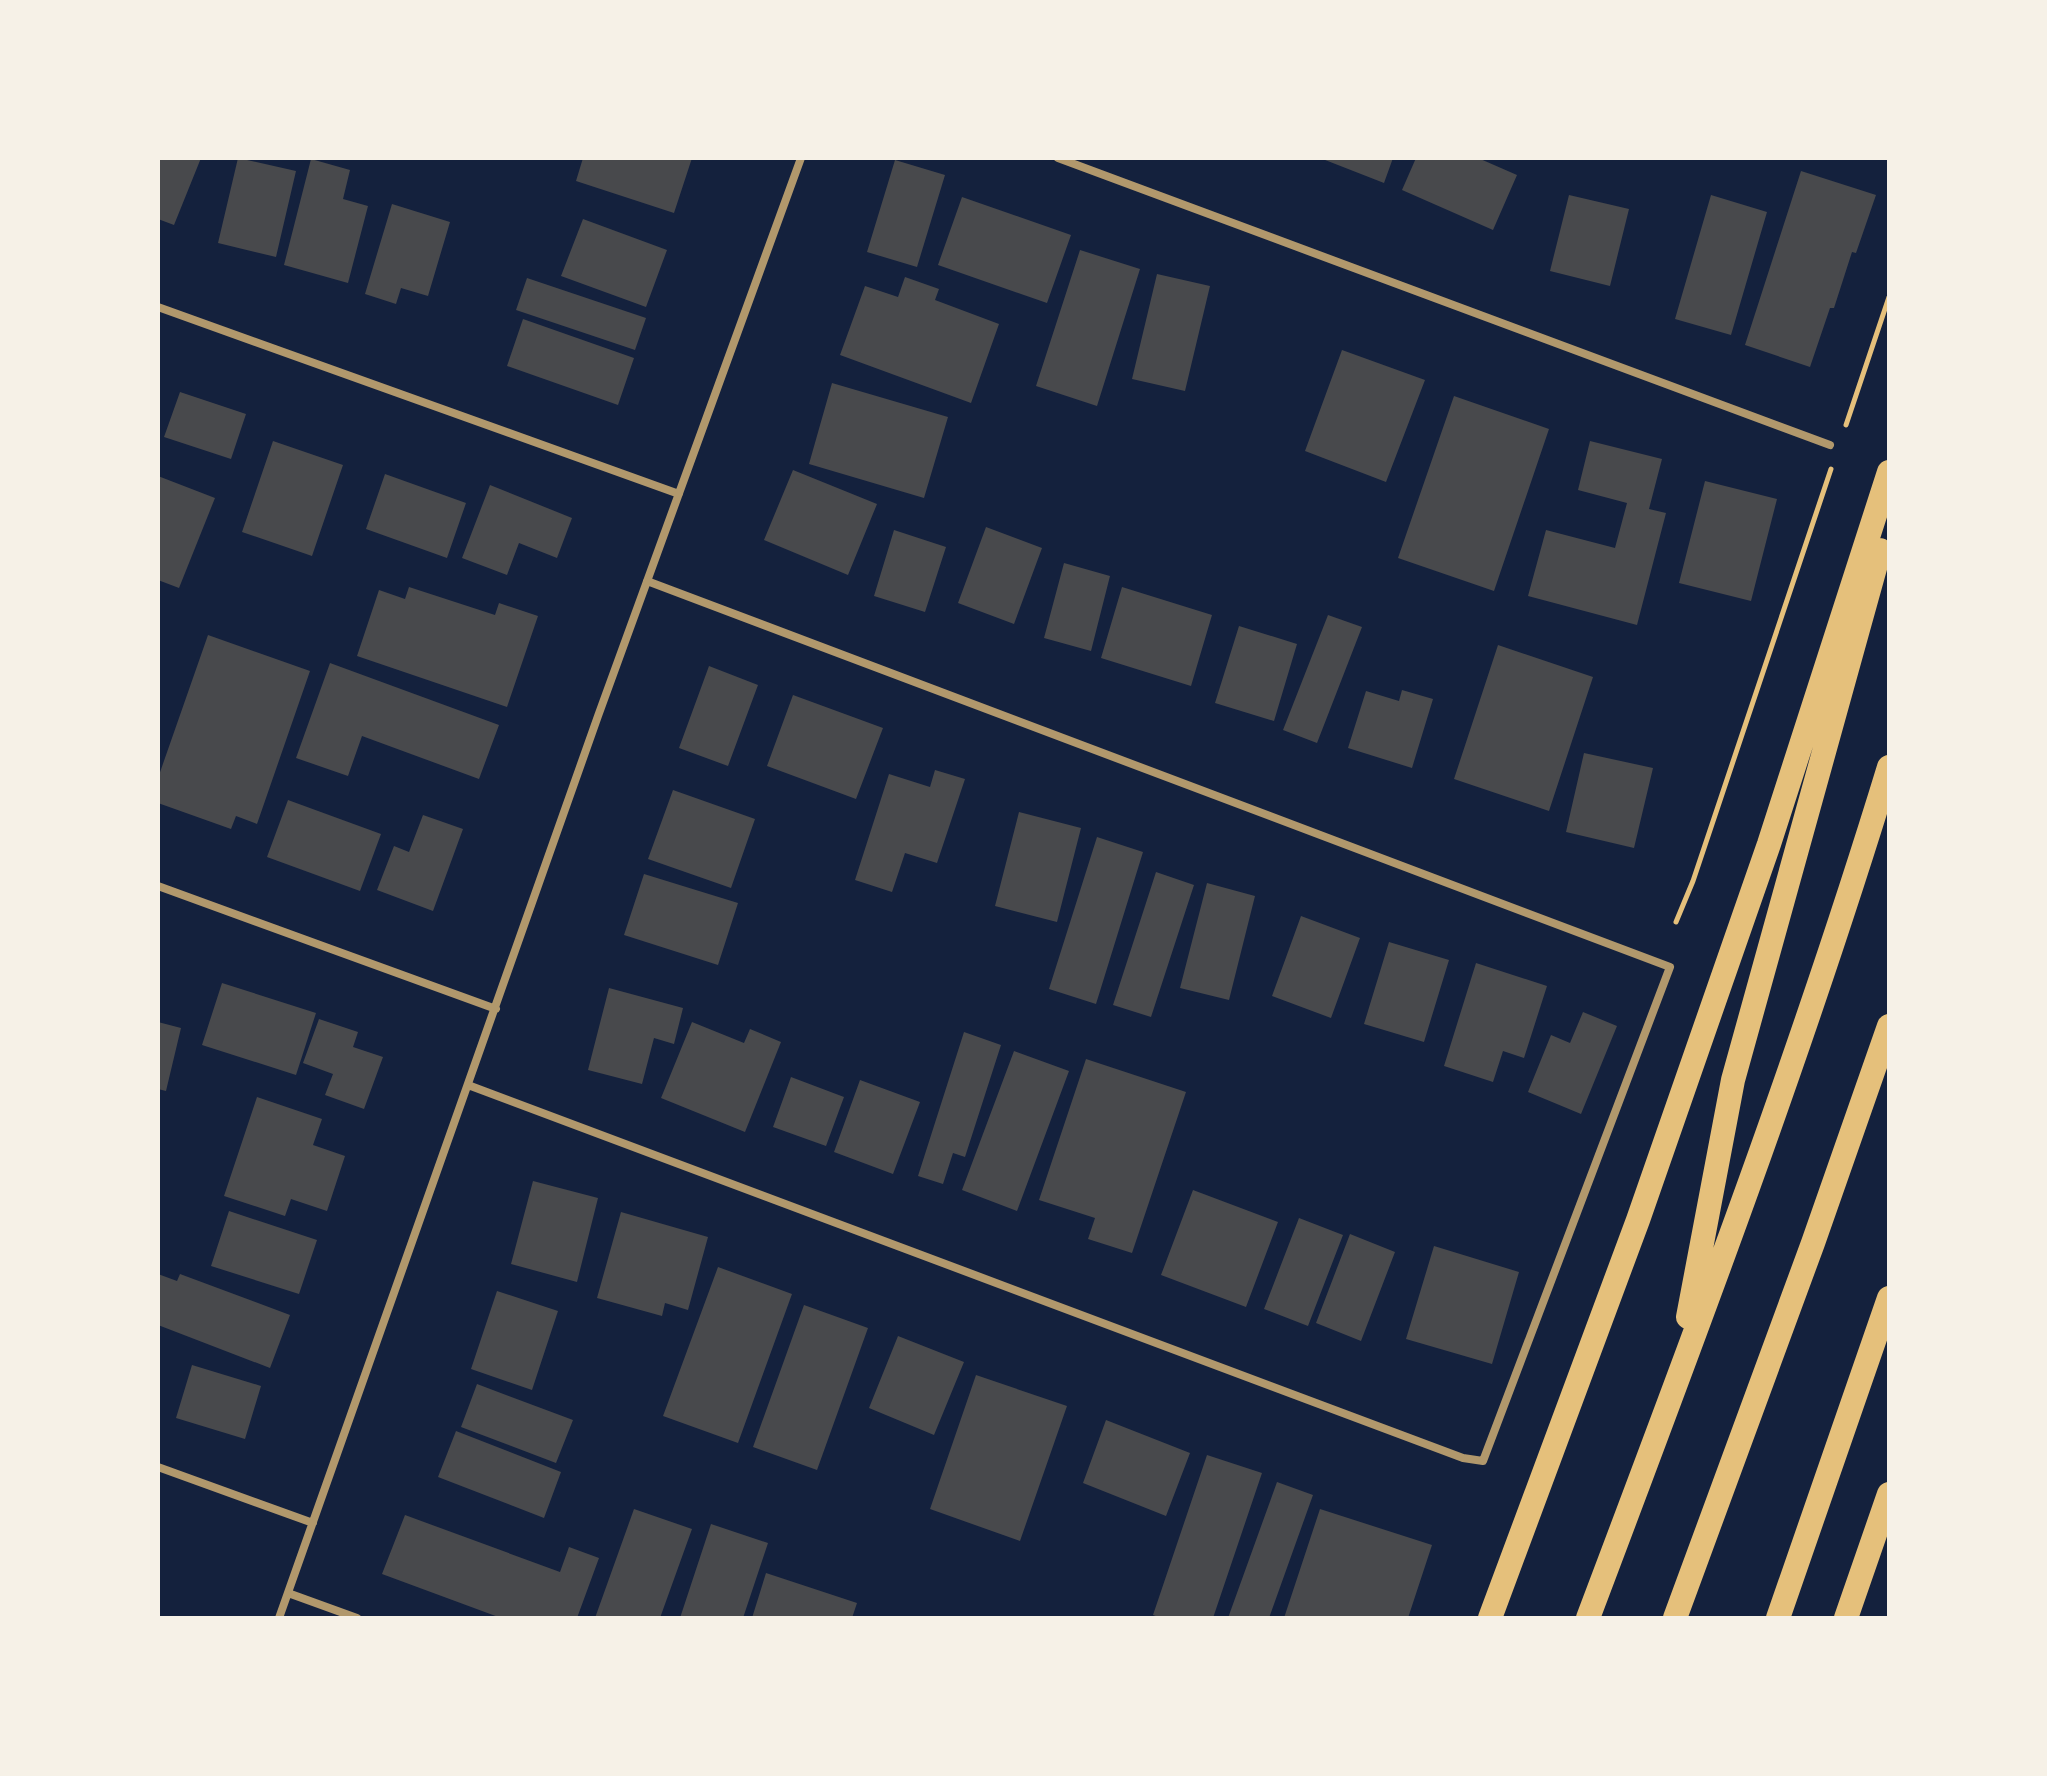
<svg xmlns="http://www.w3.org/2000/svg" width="2047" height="1776" viewBox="0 0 2047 1776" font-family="Overpass,sans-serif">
<rect width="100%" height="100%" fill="#14213d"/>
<path fill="#48494c" d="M158,158H201L174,225L158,219Z
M238,158L296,171L276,257L218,243Z
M583,158H692L674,213L576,181Z
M1320,158H1393L1384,183Z
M1416,158H1478L1517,175L1493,230L1402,190Z
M311,159L350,170L343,199L368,206L348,283L284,265Z
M895,160L945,175L917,267L867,252Z
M1801,171L1876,195L1856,253L1852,252L1834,308H1830L1810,367L1745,345Z
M1569,195L1629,209L1610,286L1550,271Z
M1711,195L1767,212L1731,335L1675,319Z
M962,197L1071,235L1047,303L938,265Z
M392,204L450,222L428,296L401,288L396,304L365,294Z
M583,219L667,250L646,307L561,276Z
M1080,250L1140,269L1097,406L1036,386Z
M1157,274L1210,286L1185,391L1132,379Z
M905,277L939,289L935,300L999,324L971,403L840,355L865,286L898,297Z
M527,278L646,318L635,350L516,310Z
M523,319L634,358L618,405L507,366Z
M1342,350L1425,380L1386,482L1305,451Z
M832,383L948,417L924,498L809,464Z
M180,392L246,414L231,459L164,437Z
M1454,396L1549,429L1494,591L1398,558Z
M273,441L343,465L312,556L242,532Z
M1590,441L1662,459L1649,509L1666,513L1637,625L1528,596L1546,530L1615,548L1627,503L1578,490Z
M793,470L877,504L848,575L764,540Z
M385,474L466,503L447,558L366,529Z
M158,476L215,498L179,588L158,580Z
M1705,481L1777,499L1751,601L1679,583Z
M490,485L572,518L557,558L519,543L507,575L462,558Z
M986,527L1042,548L1014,624L958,603Z
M894,530L946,547L925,612L874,596Z
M1064,563L1110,576L1091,651L1044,638Z
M409,587L495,615L499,603L538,616L507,707L357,656L379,590L405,599Z
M1122,587L1212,615L1191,686L1101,658Z
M1328,615L1362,627L1317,743L1283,730Z
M1239,626L1297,644L1274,721L1215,703Z
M208,635L310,671L257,824L236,816L231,829L158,803V778Z
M1498,645L1593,677L1549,811L1454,779Z
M330,663L499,725L479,779L362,736L348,776L296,758Z
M709,666L758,685L728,766L679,748Z
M1402,690L1433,699L1412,768L1348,748L1366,691L1399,701Z
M793,695L883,728L856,799L767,766Z
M1584,753L1653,768L1634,848L1566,832Z
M935,770L965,779L937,863L905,853L892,892L855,880L889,774L930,787Z
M673,790L755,819L731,888L648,859Z
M288,800L381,834L360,891L267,857Z
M1019,812L1081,828L1057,922L995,906Z
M423,815L463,829L433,911L377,890L394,846L409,852Z
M1097,837L1143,852L1096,1004L1049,989Z
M1156,872L1194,885L1151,1017L1113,1005Z
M644,874L738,903L718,965L624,935Z
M1207,883L1255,896L1229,1000L1180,988Z
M1301,916L1360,938L1331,1018L1272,996Z
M1389,942L1449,960L1424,1042L1364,1024Z
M1476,963L1547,986L1524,1058L1503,1051L1493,1082L1444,1066Z
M222,983L316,1013L296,1075L202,1045Z
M609,988L683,1008L674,1044L654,1038L642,1084L588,1070Z
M1583,1012L1617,1026L1581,1114L1528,1092L1551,1035L1570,1043Z
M319,1019L358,1032L353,1047L383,1057L364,1109L325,1095L333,1074L303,1063Z
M158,1022L181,1028L166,1091L158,1089Z
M692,1022L744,1043L750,1029L781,1042L745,1132L661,1098Z
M964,1032L1001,1045L965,1157L953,1153L943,1184L918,1176Z
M1014,1051L1069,1071L1017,1211L962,1190Z
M1086,1059L1186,1092L1132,1253L1088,1239L1095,1218L1039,1200Z
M791,1077L844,1097L826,1146L773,1127Z
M860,1080L920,1102L893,1174L834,1152Z
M257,1097L322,1119L313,1145L345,1156L327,1211L291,1199L285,1216L224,1196Z
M533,1181L598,1198L577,1282L511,1264Z
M1193,1190L1278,1222L1246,1307L1161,1275Z
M229,1211L317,1240L299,1294L211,1266Z
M621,1212L708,1237L688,1310L665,1303L662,1316L597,1298Z
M1299,1218L1343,1235L1308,1326L1264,1309Z
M1350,1234L1395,1252L1361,1341L1316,1323Z
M1434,1246L1519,1272L1492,1364L1406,1339Z
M718,1267L792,1294L738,1443L663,1416Z
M158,1274L177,1281L180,1274L290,1315L270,1368L158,1325Z
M497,1291L558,1311L532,1390L471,1369Z
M804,1305L868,1328L817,1470L753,1447Z
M898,1336L964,1362L934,1435L869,1408Z
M192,1365L261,1386L245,1439L176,1418Z
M976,1375L1067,1406L1020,1541L930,1509Z
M477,1384L573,1420L556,1463L461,1427Z
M1106,1420L1190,1453L1166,1516L1083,1483Z
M456,1431L561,1472L544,1518L438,1477Z
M1207,1455L1262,1473L1213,1618H1161L1153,1615Z
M1277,1482L1313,1495L1269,1618H1228Z
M634,1509L692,1529L660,1618H595Z
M1320,1509L1432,1545L1408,1618H1284Z
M405,1515L560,1572L569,1547L599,1558L577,1618H501L382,1574Z
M711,1524L768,1543L743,1618H680Z
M766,1573L857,1603L852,1618H752Z"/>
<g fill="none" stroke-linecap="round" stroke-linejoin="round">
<path stroke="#e5c07b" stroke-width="5" d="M1846,425L1889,297
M1676,922L1693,881L1831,469"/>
<path stroke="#b1986c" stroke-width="8" d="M1058,158L1830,445
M158,307L679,494
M158,886L496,1009
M468,1085L1463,1458L1483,1461L1670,967L647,581
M158,1467L313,1523
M288,1593L357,1618
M279,1618L598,716L801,158"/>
<path stroke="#e5c07b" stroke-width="24" d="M1688,1317L1733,1080L1880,550
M1490,1618L1638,1220L1769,844L1889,472
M1588,1618C1694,1337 1801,1055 1889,767
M1675,1618L1813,1243L1889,1026
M1778,1618L1889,1298
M1846,1618L1889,1494"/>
</g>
<rect width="2047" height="1776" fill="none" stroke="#f6f1e7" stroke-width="320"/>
</svg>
